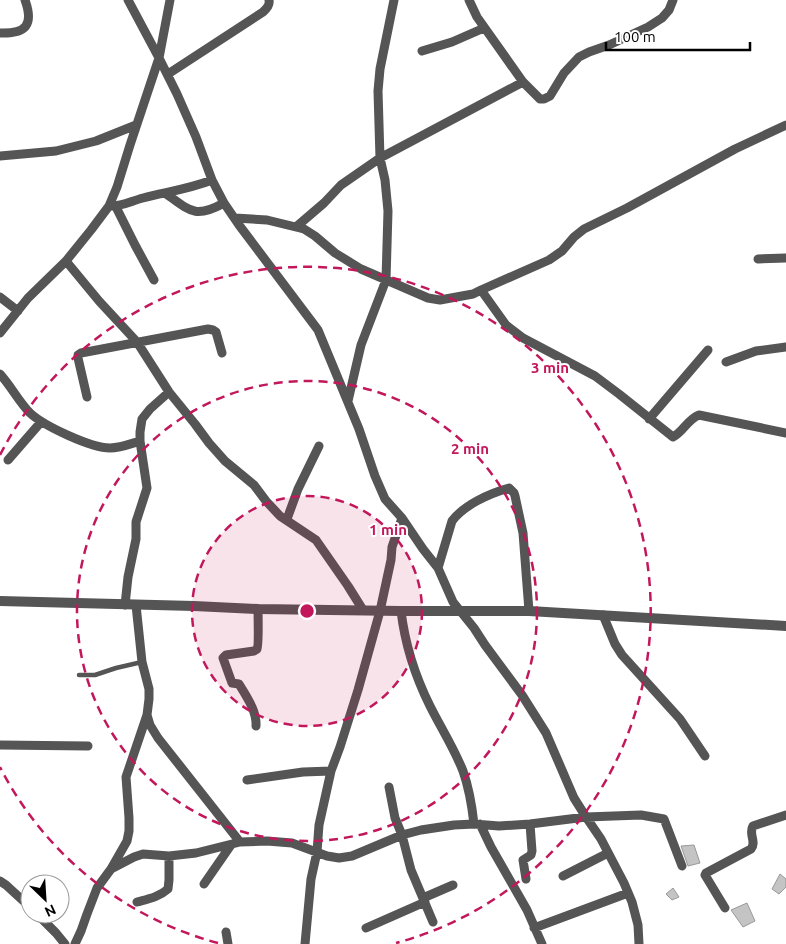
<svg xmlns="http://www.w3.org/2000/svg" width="786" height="944" viewBox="0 0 786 944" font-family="Ubuntu,sans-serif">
<rect width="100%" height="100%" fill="#fff"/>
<path fill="#c4c4c4" stroke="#999" d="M694,845L700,863L688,866L681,846Z
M780,874L786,879V887L779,894L772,889Z
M673,888L679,897L672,900L666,894Z
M747,903L755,921L743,927L731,910Z"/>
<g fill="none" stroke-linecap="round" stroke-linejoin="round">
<path stroke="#555" stroke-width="4.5" d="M79,675H95L116,668L142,662"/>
<path stroke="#555" stroke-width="9" d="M128,0L159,58L177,94L196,137L212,180L224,203L239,225L318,330L359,429L375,476L385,499L402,518L423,549L438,568L453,602L474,628L485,645L522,695L546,733L574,798L586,817L601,839L624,883L632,902L638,925L639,944
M469,0L477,17L523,82L540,99H544L550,96L564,73L579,57L589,52L609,45L648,27L662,18L669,10L673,0
M0,33C26,34 34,25 25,0
M422,51L452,42L484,28
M168,74L263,12C267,8 270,5 269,0
M0,156L56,151L96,141L136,125
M165,193C190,211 195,219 224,203
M109,206C121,207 131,201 143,198C166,192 189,189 212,180
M116,207L135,245L154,280
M235,218L267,220L304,229L315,236L335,253L361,269L428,298L440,300L473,294L481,290L549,260L562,251L574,237L584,229L627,208L735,149L786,125
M296,227L324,203L341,185L380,158L523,82
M758,259L786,258
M66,261L99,301L137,342L169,392L195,424L209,443L225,461L254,485L266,501L280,516L316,540L348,586L363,610
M481,290L506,325L523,338L595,376L619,394L673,437C683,432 688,419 699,415L786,433
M0,297L18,311
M0,333L28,298L66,261L91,230L109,206L117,187L130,145L159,58L170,0
M726,362L756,351L786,347
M0,374C11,386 19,402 30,413C44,426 91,448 110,448C120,448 130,444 140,441
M87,397L78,358V355L81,353L208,329L213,330L216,332L222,353
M348,401L361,345L386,280L388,211L385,180L380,158L378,91L380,69L394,0
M649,419L708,350
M8,460L41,422
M287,519L298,489L319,446
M438,568L452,521C464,505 490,493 509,488L514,493L515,496L523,533L529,611
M125,605L128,577L136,539V522L147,488L140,441V432L142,419L150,409L169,392
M401,611C405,644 415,676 430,706C441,728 454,748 463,771C469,788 472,806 474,824
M603,615L615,644L622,655L680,719L705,756
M147,715L150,725L158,738L240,842
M256,726C257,711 246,696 239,684L232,683L223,658L226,655L254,651C255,650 256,650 257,649C259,646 258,615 258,609
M0,745L88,746
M247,780L303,772L331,771
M389,787L395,818L402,835L411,870L433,922
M480,824L491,847L527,910L542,944
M111,869L134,857L143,854L169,856L196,853L240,842L267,841L292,843L327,856L339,858L352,856L402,835L421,830L454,825L474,824L499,826L530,824L586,817L641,815L664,819L682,866
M563,876L608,853
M526,879L523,860L531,855L532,851L530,824
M0,881L6,885L30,907
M204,884L231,845
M423,898L453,885
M137,902C148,899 159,897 168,889L169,880V856
M725,908L705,875L706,873L751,849C757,842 748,834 753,826L786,815
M37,914L56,933L65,944
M366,928L425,902
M534,928L628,893
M226,932L228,944
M75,944L81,931L87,914L97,888L111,869L127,841L129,831V818L126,777L147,715L149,699V689L142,662L136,605
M305,944L311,879L317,852L319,825L331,771L340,747L358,690L380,611L391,560L392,547L402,518"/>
<path stroke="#555" stroke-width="10" d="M0,601L194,606L258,609L401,611H529L786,626"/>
</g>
<circle cx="307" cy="611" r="115" fill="#c2185b" fill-opacity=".12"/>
<g fill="none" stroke="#c2185b" stroke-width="2.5" stroke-dasharray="9 6">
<circle cx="307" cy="611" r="115"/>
<circle cx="307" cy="611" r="230"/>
<path d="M218 943A344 344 0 0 1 0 767M0 455A344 344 0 1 1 396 943"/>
</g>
<circle cx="307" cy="611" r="8" fill="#c2185b" stroke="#fff" stroke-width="2.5"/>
<g font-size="15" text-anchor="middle" font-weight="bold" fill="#c2185b" stroke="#fff" stroke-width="4" stroke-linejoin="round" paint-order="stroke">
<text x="550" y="373">3 min</text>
<text x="470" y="454">2 min</text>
<text x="388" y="535">1 min</text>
</g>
<g transform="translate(45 899) rotate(155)"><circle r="24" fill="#ffffff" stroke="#999999"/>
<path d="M0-4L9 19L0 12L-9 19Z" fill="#000000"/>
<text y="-8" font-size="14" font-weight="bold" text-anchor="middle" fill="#000000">N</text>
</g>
<path d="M606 42v8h144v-8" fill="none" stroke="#000000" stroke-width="2.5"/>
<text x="614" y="42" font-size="15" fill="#000000" stroke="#ffffff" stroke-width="4" paint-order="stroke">100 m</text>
</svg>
